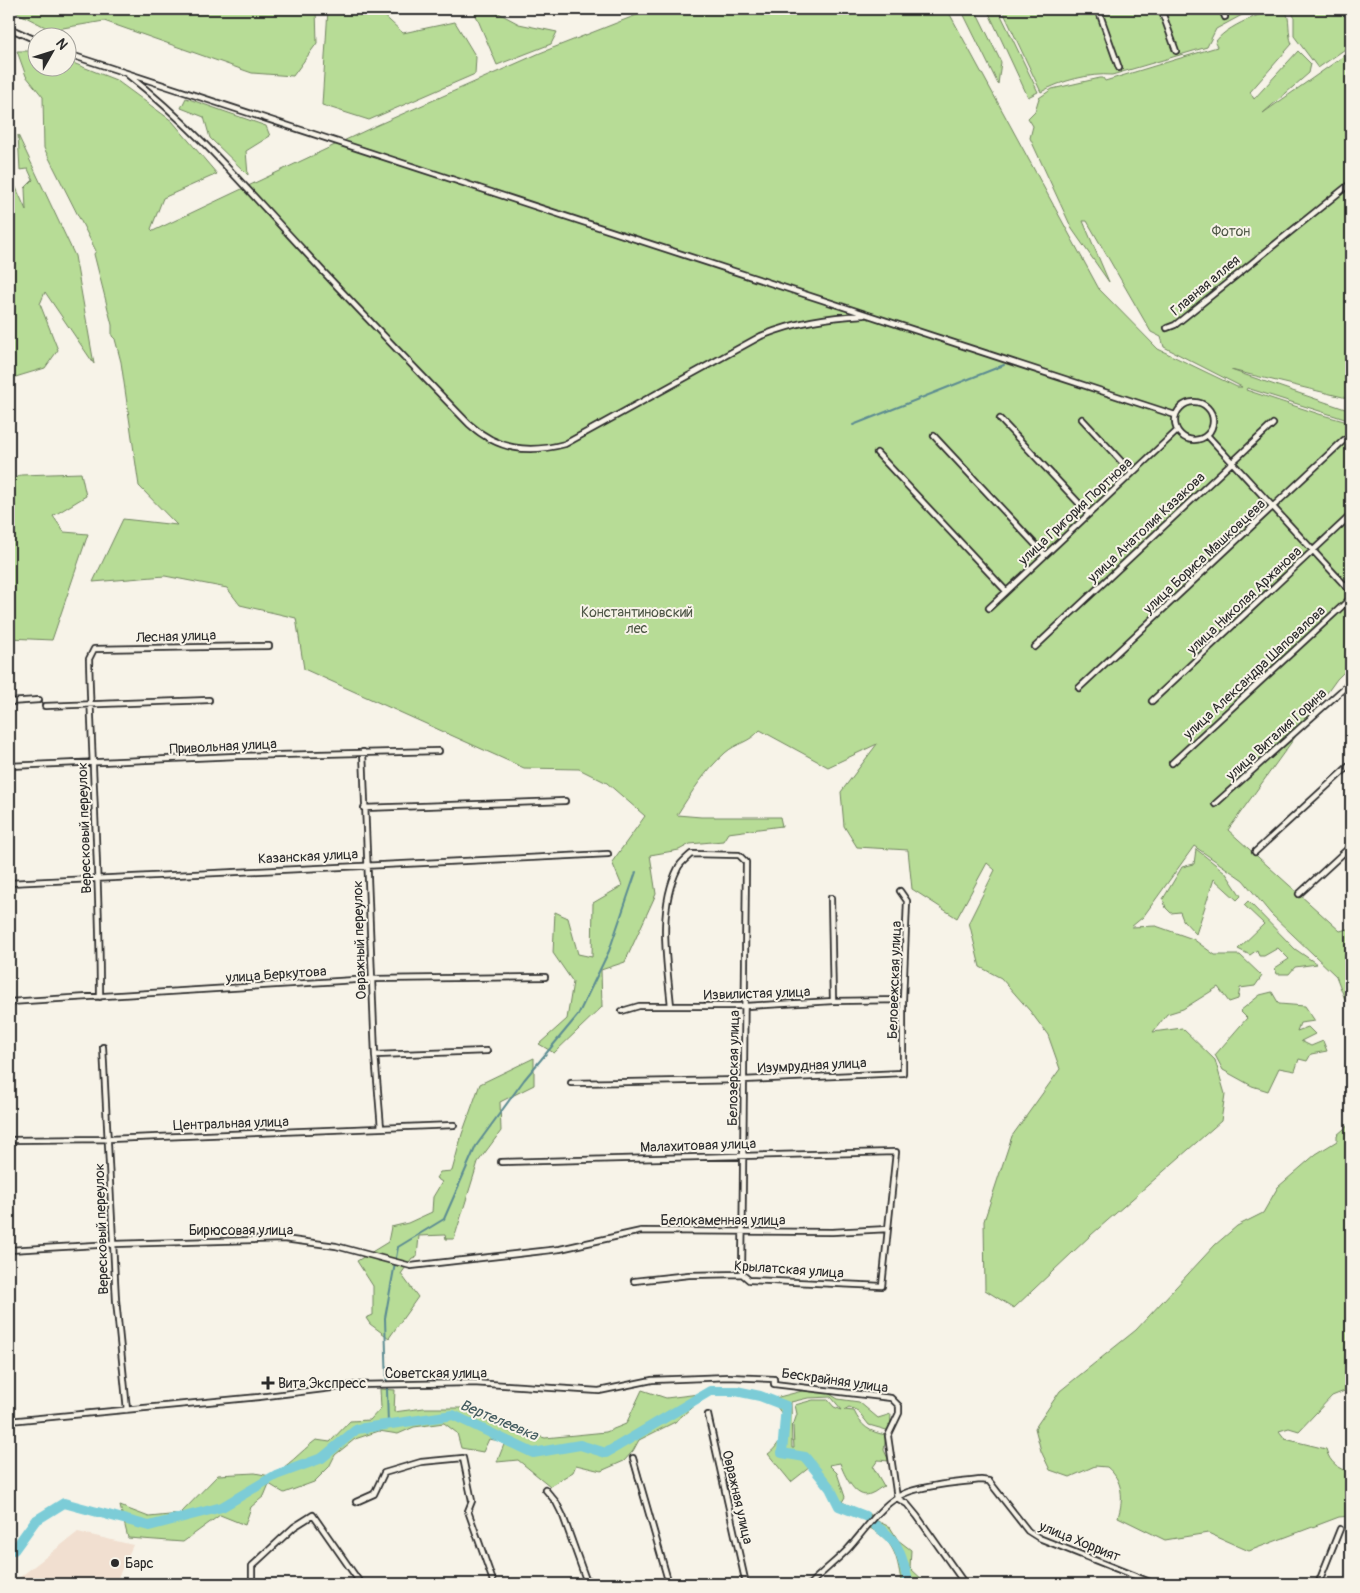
<svg xmlns="http://www.w3.org/2000/svg" width="1360" height="1593" viewBox="0 0 1360 1593" font-family="Pangolin,sans-serif">
<rect width="100%" height="100%" fill="#f7f3e8"/>
<filter id="ink" filterUnits="userSpaceOnUse"><feTurbulence type="fractalNoise" baseFrequency=".02" numOctaves="2"/><feDisplacementMap in="SourceGraphic" scale="10" xChannelSelector="R" yChannelSelector="G"/><feConvolveMatrix kernelMatrix="1 2 1 2 8 2 1 2 1" color-interpolation-filters="sRGB"/></filter>
<g filter="url(#ink)">
<path fill="#f1dfd0" d="M78,1532L133,1545L115,1584H11Z"/>
<path fill="#b7dc96" stroke="#718460" fill-rule="evenodd" d="M10,9H316L317,43L293,76L252,73L104,21L51,30Z
M328,9H377L403,33L455,22L476,57L475,74L369,120L322,105Z
M476,9H491L519,24L557,32L551,44L497,65L475,13Z
M652,9H947L1099,289L1158,349L1237,387H1242L1164,347L1161,337L1151,332L1087,221H1083L1109,282L1072,229L1030,138L1033,126L1028,118L1035,111L1039,98L1052,89L1100,78H1103L1105,81L1217,47L1215,43C1223,27 1268,9 1285,9C1291,20 1287,32 1292,44L1250,92L1254,99L1298,51L1311,64L1309,73L1263,113L1351,51V399L1231,370L1351,411V421L1247,388L1246,390L1319,414L1351,423V665L1337,679L1228,830L1340,931L1351,928V1015L1336,976L1271,914L1243,880L1194,846L1143,917L1131,927L1156,926L1193,939L1215,955H1240L1262,976L1255,986L1240,988L1238,999L1229,1002L1218,987L1183,1009L1167,1014L1153,1032L1182,1028L1215,1060L1225,1094L1221,1121L1091,1235L1014,1308L985,1290L984,1221L1012,1136L1060,1069L1048,1035L1030,1011L1001,978L980,967L969,922L995,870L987,863L957,918L912,889L908,850L857,847L844,826L841,792L877,744L828,767L760,730C749,743 736,743 725,753C705,771 691,793 677,815L701,817H780L782,826L728,833L723,841L690,844L679,850L650,855L656,894L625,962L601,970L602,1007L554,1053L539,1044L567,1019L573,982L553,953L555,912L568,918L578,954L592,957L593,903L622,886L612,862L645,816L607,783L579,769L524,768L304,669L296,618L240,605L227,588L165,576L93,582L123,519L177,525L139,486L121,362L115,339L112,336V325L94,254L96,251L44,148L43,97L26,76L17,51H37L38,68H68V61L116,80L172,121L217,174L163,198L151,229L153,231L373,127L540,53Z
M961,9H975L1001,62L998,84Z
M987,9H998L1038,92L1028,97Z
M1002,9H1267L1242,15L1216,29L1207,47L1112,75C1090,73 1060,81 1041,92Z
M1289,9H1351V45L1318,68L1294,36V16Z
M186,98L266,126L270,136L246,151L248,175L210,138L204,117L181,108Z
M18,135L75,256L94,364L45,292L40,304L58,350L45,368L9,379V172L26,210L25,188L33,180L28,169L20,170Z
M81,473L86,496L53,516L64,532L88,534L52,640L9,638V481L21,475Z
M1196,849L1225,872L1241,896L1237,900L1214,879L1196,934L1183,920L1180,912L1171,913L1166,908L1163,899L1182,867L1194,864Z
M1248,901L1295,949L1317,964L1295,967L1289,974H1277L1275,968L1289,959L1278,948L1264,956H1259L1257,950L1250,955L1238,949L1264,924L1244,905Z
M1272,992L1279,1004L1305,1006L1315,1021L1300,1023L1297,1031L1308,1027L1315,1034L1301,1041L1311,1046L1323,1041L1327,1051L1311,1054L1307,1061L1299,1059L1295,1071L1279,1068L1268,1091L1252,1086L1223,1070L1215,1055L1247,1018L1240,1011L1260,995Z
M534,1058V1085L500,1102L501,1131L478,1162L454,1239H446L445,1235L419,1236L417,1257L412,1258L401,1274L418,1297L389,1338L370,1324L366,1318L373,1315V1286L357,1261L388,1242L391,1227L408,1223L432,1212L433,1197L442,1182L436,1178L440,1172L452,1171L462,1134L480,1084Z
M1351,1123V1392L1347,1390L1332,1396L1299,1431L1289,1428L1279,1431L1285,1439L1326,1449C1330,1464 1338,1467 1351,1473V1516L1339,1517L1249,1551L1208,1533L1165,1540L1118,1517C1124,1499 1123,1480 1107,1467L1095,1466L1070,1477L1050,1470L1041,1451L1035,1428L1060,1391L1136,1330L1215,1245L1237,1226L1263,1213L1278,1187L1316,1154L1337,1141V1135Z
M380,1389L395,1390L394,1412L424,1408H464L490,1422L545,1438L606,1432L626,1424L642,1390L666,1398L699,1394L698,1402L675,1422L639,1440L633,1451L624,1461L601,1471L576,1465L573,1472L550,1486L518,1460L497,1462L505,1442L489,1439L483,1452L461,1448L457,1433L444,1423L414,1427L398,1434L379,1431L355,1439L335,1455L329,1467L314,1482L284,1493L269,1484L264,1496L251,1507L245,1525L220,1515L183,1542L128,1538L120,1506L149,1517L180,1514L218,1475L255,1473L270,1476C288,1467 300,1452 316,1440L330,1442L350,1421L370,1420L381,1408Z
M810,1389L828,1393L838,1399L859,1402L878,1418L891,1414L890,1431L869,1425L858,1411L849,1407L844,1410L854,1411C861,1426 869,1432 886,1435L884,1450L889,1461L878,1460L873,1467L884,1486C879,1488 876,1492 870,1494C856,1500 844,1475 840,1463L829,1465L837,1473L845,1497L842,1502L871,1515L866,1521L837,1507L825,1481L810,1467L791,1482L768,1454C778,1447 789,1429 783,1416C780,1410 775,1405 771,1399ZM831,1397L842,1410L834,1407L828,1400H813L795,1405L797,1414L793,1426L794,1448H792L791,1402L808,1398Z
M875,1520L890,1527L898,1540L911,1550L910,1568L927,1584H904L901,1581C897,1555 894,1542 870,1528Z"/>
<g fill="none" stroke-linecap="round" stroke-linejoin="round">
<path stroke="#5c8c92" stroke-width="2" d="M853,425L1004,365
M388,1425L385,1318L398,1247L444,1219L476,1146L524,1080L578,1015L609,951L636,872"/>
<path stroke="#7cccd7" stroke-width="10" d="M876,1526C900,1542 901,1554 908,1581L913,1584
M9,1549L14,1550L35,1521L64,1503L149,1526L222,1507L276,1475L322,1458L357,1429L453,1415L533,1453L580,1445L606,1453L710,1391H736L760,1396L786,1406L782,1453L805,1457L830,1488L839,1506L865,1516"/>
<g stroke="#2b2b2b" stroke-width="8">
<path id="minor" d="M1098,9L1119,68
M1161,9L1176,51
M1222,9L1225,17
M9,28L38,41
M68,54L1175,415
M128,75C195,127 249,192 307,254C360,312 415,368 469,424C498,450 528,454 565,444L761,336C796,322 827,317 864,315
M1167,328L1175,325L1351,183
M1175 421a19 19 0 1 1 38 0a19 19 0 1 1-38 0Z
M1000,419L1089,514
M1082,419L1132,473
M1207,435L1351,592
M934,436L1045,555
M877,453L1006,591
M989,608L1177,431
M1035,647L1273,424
M1079,688L1344,440
M1152,701L1351,515
M9,702L39,700
M45,706L209,700
M363,752L375,1055L381,1128
M1172,763L1351,598
M9,766L237,756L439,751
M1215,804L1351,682
M364,808L565,801
M1255,852L1351,764
M9,883L608,854
M1299,894L1351,846
M831,898L833,1001
M100,997C100,884 92,772 89,659L94,649L269,646
M9,1002L371,979L545,977
M671,1006C667,963 657,909 678,868C680,863 687,858 691,854L739,855L746,862L742,1274
M622,1011L639,1006H746L833,1001L903,1000
M103,1047L116,1300L127,1410
M375,1055L487,1051
M571,1083L743,1080L903,1073V1000L907,901L900,891
M9,1140L109,1139L454,1125
M501,1162L896,1152L882,1286L749,1280L742,1274L689,1275L634,1281
M9,1250L114,1244L284,1239L336,1246L411,1266L560,1249L641,1231L832,1232L888,1229
M708,1415L746,1584
M9,1421L259,1397L356,1385L473,1383L599,1391L652,1380L729,1377L774,1379V1384L891,1398L899,1406V1413L888,1436L897,1498L907,1504L917,1516L965,1584
M633,1458L669,1584
M545,1489L556,1502L563,1516L585,1577L591,1584
M356,1502L374,1494L384,1473L421,1462L463,1458L472,1501L468,1511L494,1584
M252,1584V1566L294,1527L313,1515L361,1584
M810,1584C822,1572 835,1562 847,1550C866,1530 882,1501 908,1492C932,1484 957,1483 981,1480L989,1481L1028,1531L1039,1538L1155,1584
M1318,1584L1340,1529"/>
</g>
<use href="#minor" stroke="#f7f3e8" stroke-width="4.5"/>
</g>
</g>
<g fill="#2b2b2b" stroke="#f7f3e8" stroke-width="2">
<path d="M265.5 1375.5h5v5h5v5h-5v5h-5v-5h-5v-5h5z"/>
<circle cx="115" cy="1563" r="5"/>
</g>
<g text-anchor="middle" stroke-width="4" stroke-linejoin="round" paint-order="stroke">
<g font-size="14" fill="#4e5746" stroke="#f7f3e8">
<text x="1231" y="236">Фотон</text>
<text x="637" y="617">Константиновский<tspan x="637" dy="16">лес</tspan></text>
</g>
<g font-size="14" fill="#2b2b2b" stroke="#f7f3e8">
<text transform="translate(1205 285) rotate(-40)" y="5">Главная аллея</text>
<text transform="translate(1075 511) rotate(-43)" y="5">улица Григория Портнова</text>
<text transform="translate(1146 527) rotate(-43)" y="5">улица Анатолия Казакова</text>
<text transform="translate(1204 556) rotate(-43)" y="5">улица Бориса Машковцева</text>
<text transform="translate(1244 600) rotate(-43)" y="5">улица Николая Аржанова</text>
<text transform="translate(176 636) rotate(-2)" y="5">Лесная улица</text>
<text transform="translate(1254 672) rotate(-43)" y="5">улица Александра Шаповалова</text>
<text transform="translate(1276 734) rotate(-42)" y="5">улица Виталия Горина</text>
<text transform="translate(223 746) rotate(-3)" y="5">Привольная улица</text>
<text transform="translate(84 828) rotate(-92)" y="5">Вересковый переулок</text>
<text transform="translate(308 856) rotate(-3)" y="5">Казанская улица</text>
<text transform="translate(359 940) rotate(-92)" y="5">Овражный переулок</text>
<text transform="translate(276 974) rotate(-4)" y="5">улица Беркутова</text>
<text transform="translate(894 980) rotate(-88)" y="5">Беловежская улица</text>
<text transform="translate(757 993) rotate(-2)" y="5">Извилистая улица</text>
<text transform="translate(812 1065) rotate(-3)" y="5">Изумрудная улица</text>
<text transform="translate(733 1068) rotate(-89)" y="5">Белозерская улица</text>
<text transform="translate(231 1123) rotate(-2)" y="5">Центральная улица</text>
<text transform="translate(698 1145) rotate(-2)" y="5">Малахитовая улица</text>
<text x="723" y="1225">Белокаменная улица</text>
<text transform="translate(101 1229) rotate(-92)" y="5">Вересковый переулок</text>
<text x="241" y="1235">Бирюсовая улица</text>
<text transform="translate(789 1269) rotate(4)" y="5">Крылатская улица</text>
<text x="436" y="1378">Советская улица</text>
<text transform="translate(835 1380) rotate(8)" y="5">Бескрайняя улица</text>
<text transform="translate(738 1497) rotate(77)" y="5">Овражная улица</text>
<text transform="translate(1080 1541) rotate(22)" y="5">улица Хоррият</text>
</g>
<g font-size="14" fill="#2b2b2b" stroke="#f7f3e8" text-anchor="start">
<text x="278" y="1388">Вита Экспресс</text>
<text x="125" y="1568">Барс</text>
</g>
<g font-size="15" font-style="italic" fill="#435b5f" stroke="#f7f3e8">
<text transform="translate(499 1420) rotate(23)" y="5">Вертелеевка</text>
</g>
</g>
<rect width="1360" height="1593" fill="none" stroke="#f7f3e8" stroke-width="30"/>
<rect x="15" y="15" width="1330" height="1563" fill="none" stroke="#2b2b2b" stroke-width="2" filter="url(#ink)"/>
<g transform="translate(52 52) rotate(51)"><circle r="24" fill="#f7f3e8" stroke="#a5a39c"/>
<path d="M0-4L9 19L0 12L-9 19Z" fill="#2b2b2b"/>
<text y="-8" font-size="14" font-weight="bold" text-anchor="middle" fill="#2b2b2b">N</text>
</g>
</svg>
